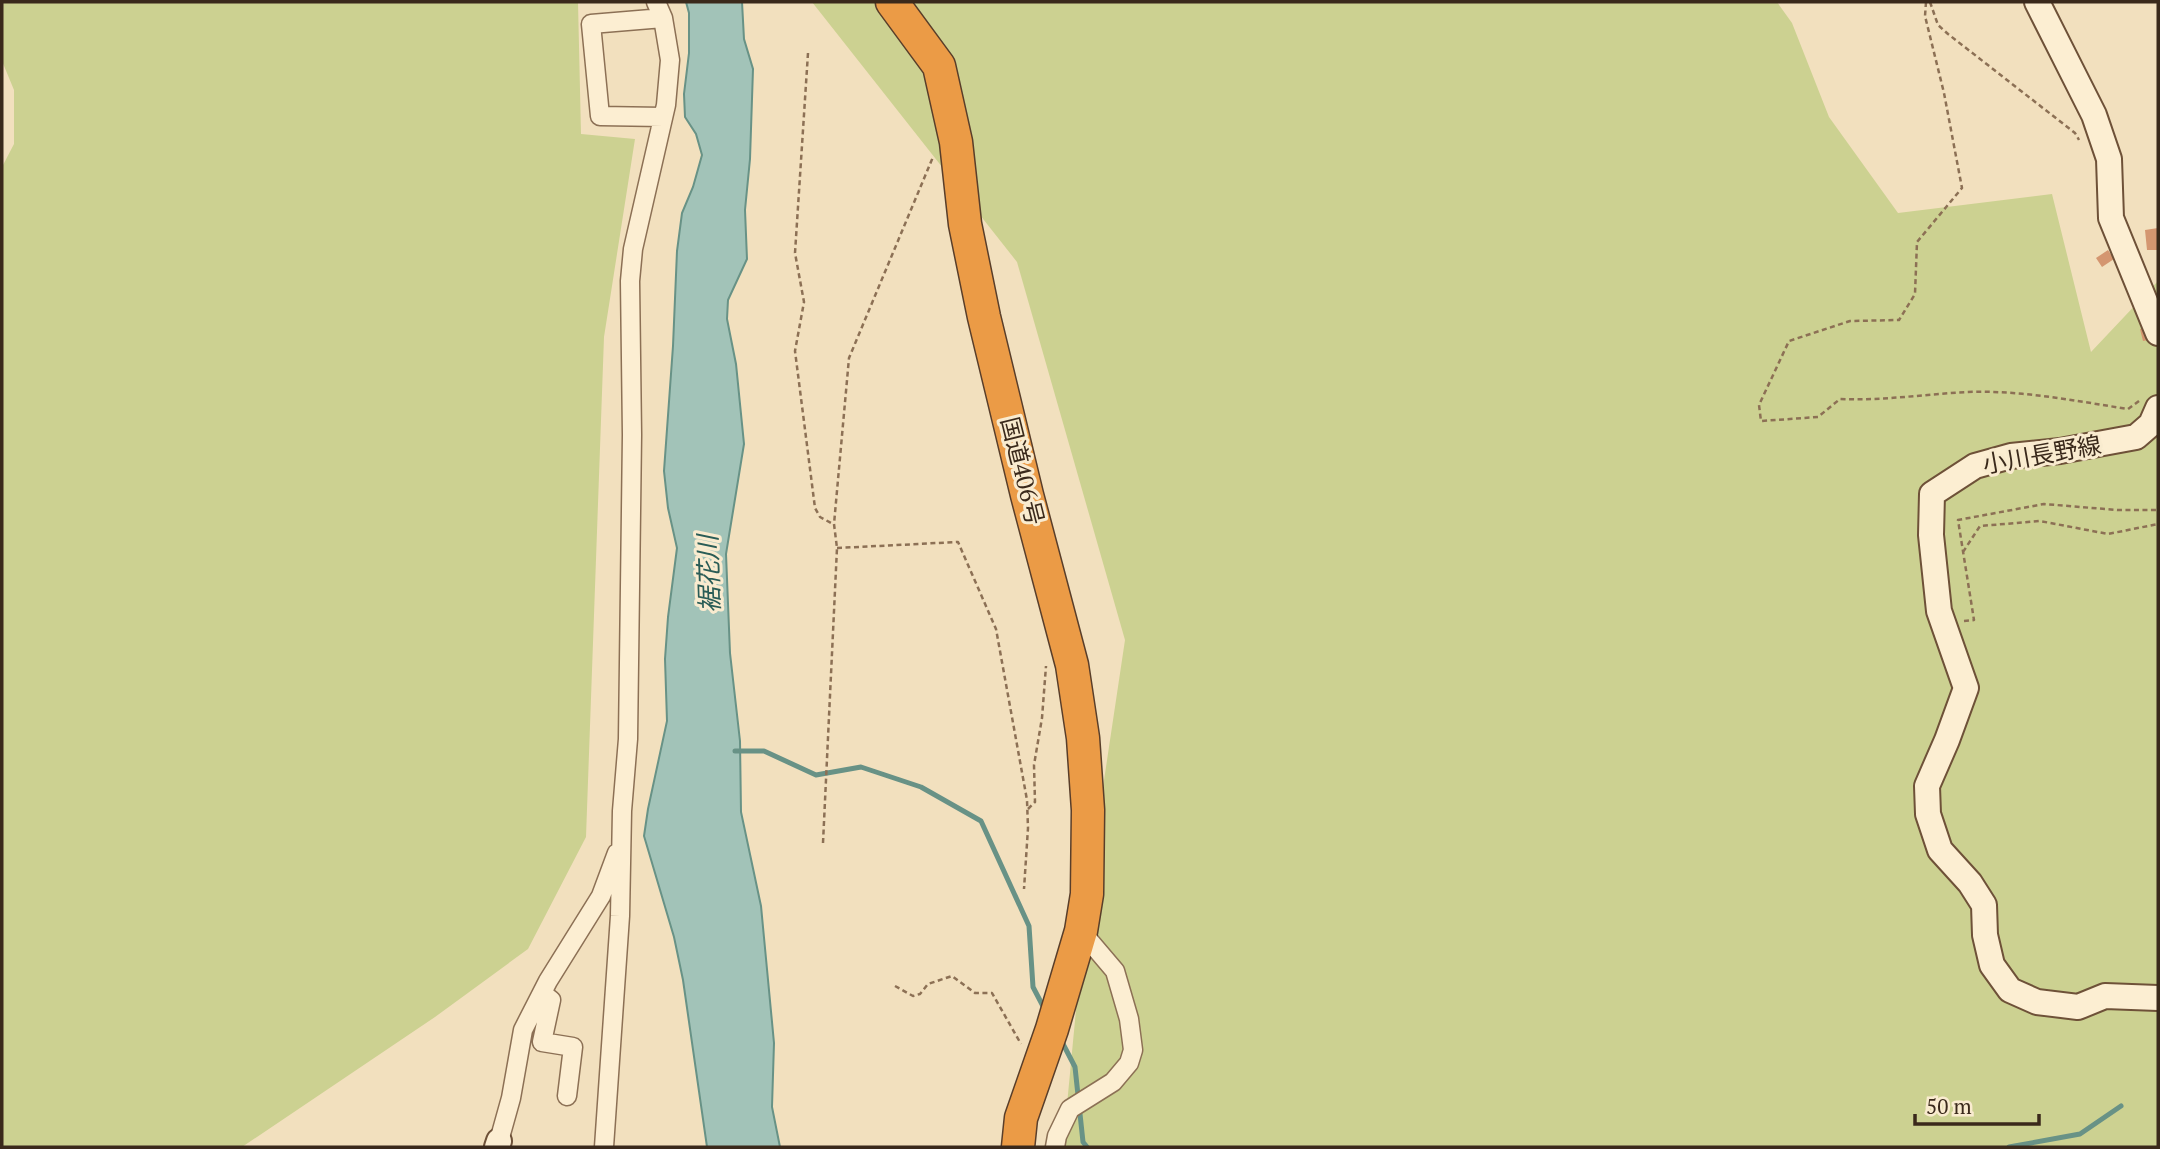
<svg xmlns="http://www.w3.org/2000/svg" width="2160" height="1149" viewBox="0 0 2160 1149" font-family="'PT Serif','Noto Sans JP',serif">
<rect width="100%" height="100%" fill="#f2e0be"/>
<path fill="#ccd191" d="M2,2H578L581,134L635,139L604,337L586,837L528,949L435,1017L242,1147H2V167L14,144V90L2,61Z
M812,2H1777L1792,23L1829,117L1898,213L2052,194L2091,352L2158,281V1147H1063L1087,894L1125,640L1017,262Z"/>
<path fill="#a2c3b8" stroke="#689286" stroke-width="2" d="M686,2H742L744,39L753,69L750,159L745,210L747,259L728,300L727,319L736,364L744,444L726,554L730,653L740,741L741,812L761,906L774,1043L772,1107L780,1147H707L683,980L674,937L644,836L648,809L667,721L665,659L668,617L677,548L668,508L664,471L673,346L677,251L682,213L693,187L702,155L696,134L685,117L684,94L689,53V13Z"/>
<g fill="none" stroke-linecap="round" stroke-linejoin="round">
<path stroke="#689286" stroke-width="5" d="M735,751H764L816,775L861,767L921,787L981,821L1029,926L1033,987L1045,1010
M1061,1040L1075,1067L1083,1142L1087,1147
M2009,1147L2080,1134L2121,1106"/>
</g>
<path fill="#d49670" d="M2158,228V250H2147L2145,230Z
M2108,250L2114,259L2102,267L2096,258Z
M2144,328L2148,340L2143,341L2140,329Z"/>
<g fill="none" stroke-linecap="round" stroke-linejoin="round">
<g stroke="#8c7055" stroke-width="21">
<path id="street" d="M663,18L591,24L600,116L663,117
M542,993L551,1000L542,1042L573,1047L567,1096
M499,1141L511,1098L523,1030L548,981L601,896L617,853
M604,1147L620,916L622,811L628,739L632,435L630,281L633,249L666,105L670,60L663,18L656,2
M1055,1147L1057,1136L1070,1109L1113,1082L1129,1063L1133,1050L1129,1019L1115,971L1081,931"/>
</g>
<g stroke="#6e5138" stroke-width="28">
<path id="secondary" d="M2037,2L2094,115L2109,159L2111,218L2158,333
M2158,408L2151,424L2136,437L2060,451L2011,456L1975,466L1932,494L1931,535L1939,611L1966,688L1947,740L1927,786L1928,814L1940,850L1970,883L1984,905L1985,935L1992,965L2010,990L2037,1002L2078,1007L2105,996L2158,998
M497,1147L499,1141"/>
</g>
<g stroke="#593e2a" stroke-width="35">
<path id="highway" d="M892,2L939,66L956,142L965,224L984,317L1027,495L1072,665L1083,738L1088,810L1087,894L1081,931L1052,1029L1021,1118L1018,1147"/>
</g>
<path stroke="#8c7055" stroke-width="2.5" stroke-dasharray="5 3.5" stroke-linecap="butt" d="M1926,2L1925,16L1944,93L1962,188L1917,242L1915,294L1899,320L1850,321L1789,341L1759,405L1761,421L1818,417L1840,399C1883,401 1925,394 1968,392C2022,390 2076,401 2128,409L2139,401
M1930,2L1938,25L1948,34L2075,133L2079,140
M808,53L795,253L804,302L795,351L815,508L820,517L833,524
M837,548L958,542L996,629L1027,800L1028,828L1024,889
M1963,552L1980,526L2040,521L2108,534L2158,524
M1964,621L1974,620L1958,520L2044,504L2117,510H2158
M1028,809L1035,802L1034,765L1042,718L1046,666
M823,843L837,548L834,524L849,358L933,157
M895,986L913,996L920,994L928,984L952,976L975,993H992L1021,1044"/>
<use href="#street" stroke="#fceed2" stroke-width="18"/>
<use href="#secondary" stroke="#fceed2" stroke-width="24"/>
<use href="#highway" stroke="#eb9b46" stroke-width="32"/>
</g>
<g text-anchor="middle" stroke-width="6" stroke-linejoin="round" paint-order="stroke">
<g font-size="24" fill="#3a291b" stroke="#f9ebcf">
<text transform="translate(2042 455) rotate(-10)" y="8">小川長野線</text>
<text transform="translate(1022 471) rotate(76)" y="8">国道406号</text>
</g>
<g font-size="26" font-style="italic" fill="#295c56" stroke="#f9ebcf">
<text transform="translate(709 574) rotate(-92)" y="9">裾花川</text>
</g>
</g>
<rect width="2160" height="1149" fill="none" stroke="#3a291b" stroke-width="7"/>
<path d="M1915 1114v10h124v-10" fill="none" stroke="#3a291b" stroke-width="3.5"/>
<text x="1926" y="1114" font-size="21" fill="#3a291b" stroke="#f9ebcf" stroke-width="5" paint-order="stroke">50 m</text>
</svg>
